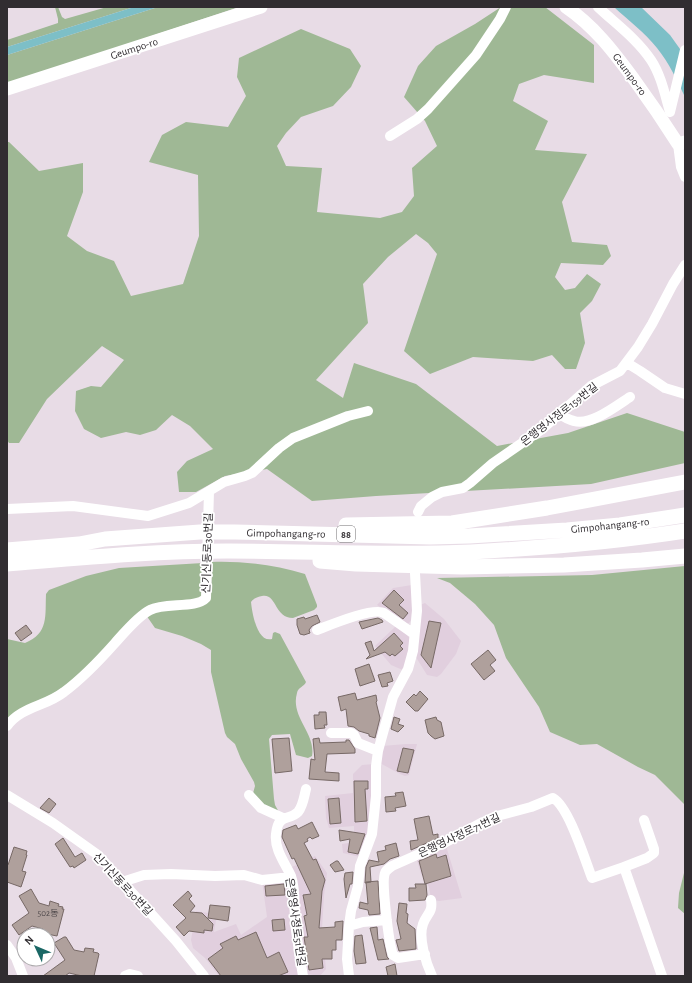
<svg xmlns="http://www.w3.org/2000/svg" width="692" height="983" viewBox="0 0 692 983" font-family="'Alegreya Sans','Noto Sans KR',sans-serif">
<rect width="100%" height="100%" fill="#e8dce6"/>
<path fill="#e1cfde" d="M412,585L413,598L411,620L409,623L406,624L377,605L393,588Z
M425,603L444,619L461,641L456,654L441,674L437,677L427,675L414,654L420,605Z
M395,627H397L401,630L410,638L405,671L391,665L375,646Z
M406,744H417L409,775L405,776L400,774L378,762L382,746Z
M374,764L368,836L360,857L343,853L342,844L354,842V826L329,828L326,818L325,796L353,793V774L362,765Z
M446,846L462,898L439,901L431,899L429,887L421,874L416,857Z
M315,856L327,873L324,896L322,929L326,969L320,976L307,974L290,868Z
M289,879L299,976H219L205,958L193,948L191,940L196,911L208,913L207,919L216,920L214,932L236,924L241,935L267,917L262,881Z"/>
<path fill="#9fb895" d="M55,7H58L62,17L65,19L107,7H134L7,47V40L58,23V19Z
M158,7H239L7,84V55Z
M501,7H545L594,45V83L544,75L519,84L513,101L548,121L535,150L587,154L562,202L572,242L607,245L611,256L603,265L561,263L555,277L565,290L575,288L587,274L601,284L592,301L580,313L585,343L576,369H565L552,355L533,361L473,357L430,374L404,351L437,254L428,243L416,234L388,257L363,284L368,323L316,380L343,398L354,363L416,384L497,446L568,433L627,413L685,432V463L591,484L376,496L312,501L267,469L225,476L196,492H179L177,472L187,461L213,449L190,426L172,415L156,430L140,435L126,432L101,438L84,429L75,411L76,391L91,386L101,387L124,360L102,346L47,399L19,443H9L7,440V142H9L39,171L83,163V192L67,236L87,251L114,261L131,296L183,284L199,236L198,175L149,162L162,135L186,122L228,127L246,96L237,77L239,58L301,29L350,49L361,66L351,87L333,106L301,117L286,133L277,146L286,166L322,168L317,212L380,218L402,212L414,196L412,168L437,146L425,121L404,97L418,66L436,46L475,24Z
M212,562C244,561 275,565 305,574L317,605V607L314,610L293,618C274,618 277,593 262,596C257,597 254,598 251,602C252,612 257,643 272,639L273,633L275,632L280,634L306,682C304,687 298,687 297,693C290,717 316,733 312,756L308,758L296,755L290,734L272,735L269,739L274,799L275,805L280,814L252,797L255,786L254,782L241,759L235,744L227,737L225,733L211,672V650L201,644L182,636L155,628L146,615L211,595Z
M203,563L204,591L200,599L159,604L72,682L7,722V639L25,643C49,633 45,616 46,594L49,590L86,576L119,568Z
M685,566V805L655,775L638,767L597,744L580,745L550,732L539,707L506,658L494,625L475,604L450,583L437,578L592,575Z
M685,869V914L678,908L679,893Z"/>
<path fill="#7dbfc7" d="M134,7H158L7,55V47Z
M614,7H641L670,35L685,56V97C677,80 669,63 657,48C645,33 628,20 614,7Z"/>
<path fill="#afa09c" stroke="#776966" d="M394,590L404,600L399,605L408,613L403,619L382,603Z
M317,615L320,622L312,626L309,630L310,633L304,635L300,634L297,625V619L304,617L305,619Z
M378,618L382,620L383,622L362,629L359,622Z
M429,621L441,623L431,668L421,655Z
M26,625L32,633L21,641L15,633Z
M394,633L403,643L400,646L403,649L395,656L392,654L390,656L385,652L366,659L370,655L365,643L371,641L374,651Z
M488,650L496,660L490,665L495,671L484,680L471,664Z
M369,664L375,681L360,686L355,669Z
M390,672L393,681L387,683L388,686L382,687L378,675Z
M420,691L428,699L418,711H415L406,702L414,694L416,696Z
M355,693L357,700L376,695L377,701L376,702L380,718L375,738L369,736V734L359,731L354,727L348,726L346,709L341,711L338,697Z
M319,712H326L327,725H324L325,728L315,729L314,715H319Z
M394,717L400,719L398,724L404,726L398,732L391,729Z
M436,717L437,720L441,722L444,736L435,739L431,736L428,733L425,720Z
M289,738L292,771L275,773L272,739Z
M319,738L320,743L346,742V740H349L355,749V753L327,754L325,772L339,773V781L309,779L311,759L315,760L313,739Z
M403,748L414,750L408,773L397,771Z
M354,781H368V789H365L367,821L355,822Z
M403,792L406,806L395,808L396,811L386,812L385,797L396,796L395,793Z
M49,798L56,804L49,813L40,808Z
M339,798L341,823L330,824L328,799Z
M429,816L433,835L438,834V838L411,850L410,841L418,840L414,819Z
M312,822L319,836L312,839L310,837L307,839L308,841L304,843L313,860L316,859L325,880L322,891L319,928L335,927V922L343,921L342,940H336V950H332V959H322L323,968L309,970L304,937H308L304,916L307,915L303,895L311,894L294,858L292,859L282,837L283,830L296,825L298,829Z
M339,830L365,834L358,854L348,852L350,839L340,841Z
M63,838L75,857L82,853L86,860L74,868L73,866L70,867L55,844Z
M396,843L399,856L390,859L384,864L370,867L371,882L365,883L366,867L369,860L379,862L377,852L386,850L385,846Z
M14,847L27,851L26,855H27L22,871L26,872L21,887L7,882V865H8Z
M436,854L437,858L446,855L451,876L425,884L419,861Z
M336,861H338L344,870L335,872L330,865Z
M353,872L352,884H350L346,898L344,879L345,873Z
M378,881L380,914L369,915L368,910L359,908L360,902L368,904L366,882Z
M284,884L285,895L266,896L265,886Z
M415,884H426L427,895L425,900L409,901V888H416Z
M31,889L39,903L49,906L50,901L59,904L58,906L63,907L62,909H64L57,936L42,933L43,929L32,926L19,935L12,925L29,913L19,896Z
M188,891L192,896L189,899L195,906L190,912L202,913L213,924L212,931L204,930V933L189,931L184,936L176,927L186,918L173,905Z
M399,903L407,904L406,913L408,914L407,923L415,929L416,949L399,951L396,940L401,939L397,921Z
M210,905L230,907L228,921L208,918Z
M284,919L285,930L273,931L272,920Z
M377,927L378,940L383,939L387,957L389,959L378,960L370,928Z
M256,932L267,958L279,952L288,972L278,976H221L208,959L223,948L220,944L236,936L238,940Z
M362,935L366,963L356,964L354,951L355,936Z
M64,937H66L74,950L84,952L85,948L94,949L93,952L98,953L99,954L94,976H82L69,973L65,976H43L65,960L54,943Z
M395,964L397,976H388L386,967Z"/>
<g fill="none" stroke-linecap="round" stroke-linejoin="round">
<path stroke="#fff" stroke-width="10" d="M598,7C616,24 637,39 651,60C661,75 665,95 670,112
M670,112L685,50
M390,136L417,119L428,109L476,55L500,19L506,7
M678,144L681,167L685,177
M627,363L640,371L665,388L685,394
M560,414C564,417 569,420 574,421C591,426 616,406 630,397
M7,509L73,506L148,516L189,503L209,491
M418,512L421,506L432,497L442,492L463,488L470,483L493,463L541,430L591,386L620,371L638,347L652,324L673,284L685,265
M317,630C330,625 373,607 384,613L414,634
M7,726C22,706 45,707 64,692C83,678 99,661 115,643C124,633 138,616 150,610C165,602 196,609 206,598L209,491L224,482L245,476L252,473L279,448L293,438L348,416L368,411
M331,733H351L354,735L358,743L378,751
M7,795L53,823L98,855L176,941L204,976
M249,795L261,808L283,818
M624,867L647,858L654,853V849L644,820
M122,882L144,875L171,874L215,876L244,875L262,880L291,877
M431,900C433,913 427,913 423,924C418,938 426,963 432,976
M349,926L363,922L387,920
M7,945L16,958L23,976
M425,954L398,958L393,955C389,944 381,882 385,873C386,870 389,868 392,866L444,843L483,822L497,816L531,807L553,798C569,807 585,860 592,878L624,867L662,976
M125,976L130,974L138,976
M303,976C300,958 297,940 295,922C294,907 296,890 291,876C285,863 274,849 276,834C278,813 289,821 298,812C303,806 304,797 306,789
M349,976L347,959L349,926L351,911L358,886L360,866L372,834L376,796V766L378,751L393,697L408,669L413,651L417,611L415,573"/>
<path stroke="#fff" stroke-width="13" d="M566,7C594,26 613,51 633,78C649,100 664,122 678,144L685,142
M7,89L261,7"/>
<path stroke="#fff" stroke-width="15" d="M346,525L452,523L547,508L685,482
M7,550L79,544L105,539L200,532H235L430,537L469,536L567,530L620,525L685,515
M320,561L356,564L462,567L564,565L642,560L685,556
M7,564C81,558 154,551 228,551C309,551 390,556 471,552C543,548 614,542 685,531"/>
</g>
<g text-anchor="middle" stroke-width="3.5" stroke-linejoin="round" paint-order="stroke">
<g font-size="9" fill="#504a4c">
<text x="48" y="916">502동</text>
</g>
<rect fill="#fff" stroke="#6f6c6f" stroke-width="1" x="337" y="526" width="18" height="16" rx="3"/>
<g font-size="10" font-weight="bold" fill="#312d31">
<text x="346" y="538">88</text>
</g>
<g font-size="11" fill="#312d31" stroke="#fff">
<text transform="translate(134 48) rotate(-18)" y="4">Geumpo-ro</text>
<text transform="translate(630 74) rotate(54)" y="4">Geumpo-ro</text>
<text transform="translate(559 414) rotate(-38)" y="4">은행영사정로159번길</text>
<text transform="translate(610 525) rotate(-6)" y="4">Gimpohangang-ro</text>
<text transform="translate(286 533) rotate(1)" y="4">Gimpohangang-ro</text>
<text transform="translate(207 553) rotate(-88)" y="4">신기신동로30번길</text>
<text transform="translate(459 835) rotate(-25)" y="4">은행영사정로71번길</text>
<text transform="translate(123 884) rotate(47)" y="4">신기신동로30번길</text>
<text transform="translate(296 922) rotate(82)" y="4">은행영사정로51번길</text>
</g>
</g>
<rect width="692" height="983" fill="none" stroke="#312d31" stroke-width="16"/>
<g transform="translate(36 947) rotate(314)"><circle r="19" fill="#ffffff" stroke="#adabad"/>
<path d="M0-3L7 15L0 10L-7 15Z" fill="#1a6765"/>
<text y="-6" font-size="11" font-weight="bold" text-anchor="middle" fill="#312d31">N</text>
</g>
</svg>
